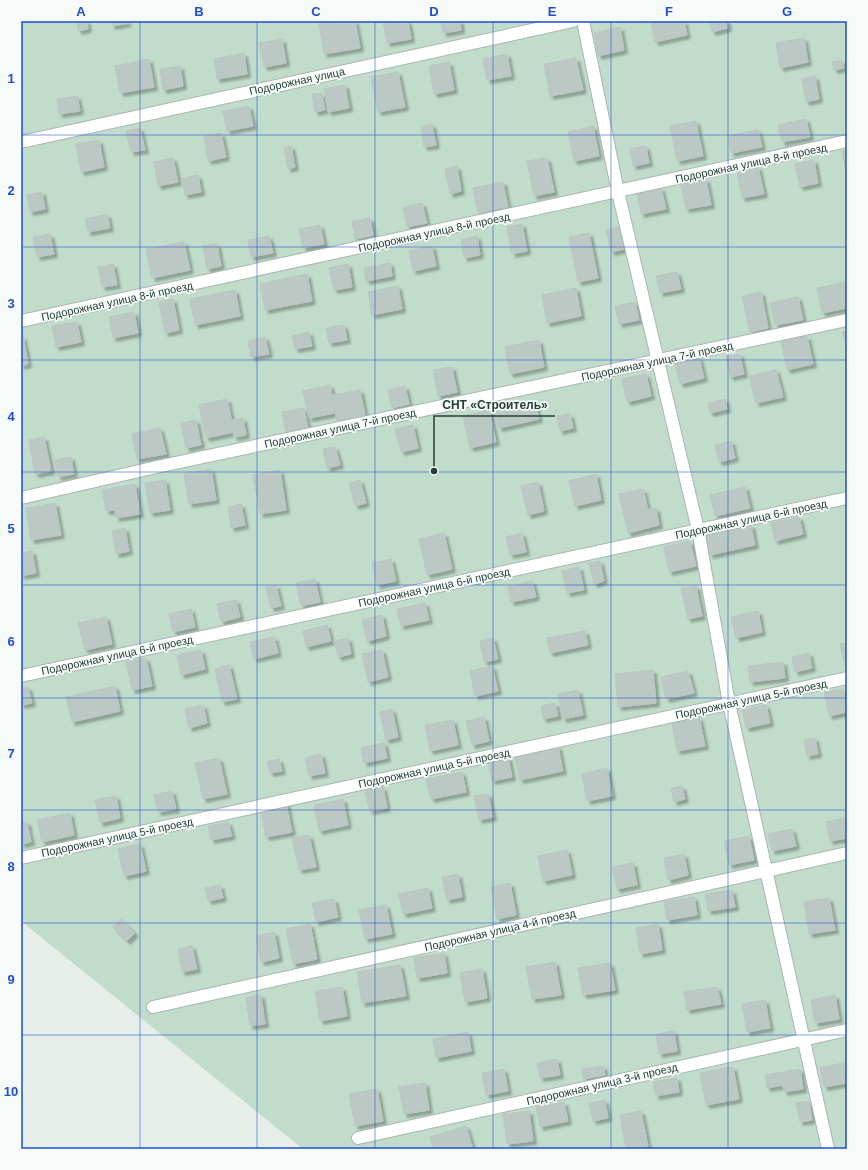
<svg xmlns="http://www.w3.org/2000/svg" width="868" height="1170" viewBox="0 0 868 1170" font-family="Arial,sans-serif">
<defs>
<filter id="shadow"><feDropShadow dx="3.5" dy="3.5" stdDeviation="1" flood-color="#0004"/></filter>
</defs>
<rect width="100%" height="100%" fill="#e6eeea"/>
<path fill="#c1dcca" d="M21,21H847V1149H303L21,921Z"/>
<path fill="#bbc8c4" stroke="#b9c7c1" filter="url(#shadow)" d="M77,21H87L88,29L78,31Z
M111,21H127L128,23L112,26Z
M331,21H355L360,48L324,54L319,23Z
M383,21H408L411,39L387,43Z
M441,21H460L461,30L443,33Z
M651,21H684L687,35L655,42Z
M710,21H727L728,28L712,32Z
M620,27L624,50L598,56L594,33Z
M804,38L808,62L780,68L776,43Z
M282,39L286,63L264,67L259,43Z
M244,53L247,74L217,79L214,59Z
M507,54L511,76L487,80L483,59Z
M576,58L583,90L550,96L544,64Z
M149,59L154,87L120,93L115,66Z
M842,60L844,68L834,70L832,62Z
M449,62L454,90L434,94L429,66Z
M180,66L183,86L163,90L160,69Z
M398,72L405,107L378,112L371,77Z
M815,76L819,99L806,102L802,79Z
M345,85L349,108L328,112L324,89Z
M322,93L325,110L315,112L312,94Z
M77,96L80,111L59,114L57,99Z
M249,106L253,126L227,131L223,111Z
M806,119L810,137L782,142L778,125Z
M696,121L703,156L677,161L670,126Z
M432,124L436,145L424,147L421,127Z
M593,126L599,156L574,161L568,132Z
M140,128L145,150L131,152L126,131Z
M758,130L762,147L731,153L728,136Z
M221,133L226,157L208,161L204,136Z
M99,140L104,167L81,172L76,144Z
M291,146L295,167L288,169L284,148Z
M646,146L649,163L633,166L630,149Z
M847,150V179L842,151Z
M173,158L178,182L158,186L154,162Z
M547,158L554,192L534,196L527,161Z
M814,160L818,183L800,187L795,164Z
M457,166L461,191L450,194L445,169Z
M758,167L764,194L742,198L737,172Z
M198,175L201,192L185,195L182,178Z
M706,179L711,205L686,209L681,184Z
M503,182L508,207L478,213L473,188Z
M661,188L666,209L641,214L637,192Z
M42,192L45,209L30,212L27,195Z
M422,203L427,223L407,227L403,207Z
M107,214L110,228L88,232L85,219Z
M370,218L373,235L355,239L352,221Z
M522,224L527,251L512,254L507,227Z
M320,225L324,244L303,248L299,229Z
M619,227L624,249L611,252L606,230Z
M589,233L598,278L578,282L569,237Z
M50,234L54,254L37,257L33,237Z
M269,236L273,253L251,257L248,240Z
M477,236L480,255L464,258L461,240Z
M184,242L190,270L152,278L146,249Z
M217,244L221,266L207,269L203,246Z
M432,246L436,266L413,271L409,251Z
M390,263L392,276L366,281L364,268Z
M113,264L117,285L102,287L98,267Z
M348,264L352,287L334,290L329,268Z
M677,272L681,289L660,293L656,276Z
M307,274L312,301L265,310L260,284Z
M846,282L847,308L822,313L817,288Z
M398,286L402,309L372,315L368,292Z
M576,288L581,316L547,323L542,295Z
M235,290L240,316L195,325L190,299Z
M761,292L768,328L750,332L742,296Z
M798,297L803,320L775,325L770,303Z
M173,299L179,330L165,333L159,302Z
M635,302L639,320L619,324L615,306Z
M134,312L138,333L113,338L109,317Z
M77,322L81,342L56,347L52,326Z
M344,325L347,340L329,343L326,328Z
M847,331V347L842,332Z
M309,332L312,346L295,349L292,336Z
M807,336L813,364L787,370L781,341Z
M21,337H23L28,364L21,366Z
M265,337L269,354L251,357L248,341Z
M539,340L544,367L510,374L505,347Z
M740,354L744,374L730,377L726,357Z
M699,357L704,378L680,384L675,362Z
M452,367L457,392L438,396L433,370Z
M776,370L783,397L756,403L749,376Z
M646,374L651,396L627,402L622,379Z
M330,385L335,413L309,418L303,391Z
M405,386L409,404L392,408L388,390Z
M360,390L365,415L337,421L332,395Z
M227,399L234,432L206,438L199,405Z
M725,399L727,409L710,413L708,403Z
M535,403L539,419L499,428L495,412Z
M304,408L308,428L286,433L282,412Z
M489,410L496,442L470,448L463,416Z
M570,414L573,428L560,431L557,416Z
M243,418L246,435L234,437L231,420Z
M196,420L201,445L186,448L181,423Z
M413,425L418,448L401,452L395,429Z
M160,428L166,454L137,459L132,434Z
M44,437L51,471L35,474L29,440Z
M731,441L735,458L719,462L715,445Z
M335,447L340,465L327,468L323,449Z
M71,457L74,474L58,477L55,460Z
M211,469L216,500L189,504L184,474Z
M280,470L286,510L260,514L253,475Z
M596,474L601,500L575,506L569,481Z
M165,480L170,510L150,513L145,483Z
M360,480L366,503L355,506L349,483Z
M538,482L544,511L528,515L521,486Z
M135,484L140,514L116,518L115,510L106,511L102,490Z
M745,487L750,508L715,516L710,495Z
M643,489L648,510L624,515L619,494Z
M55,503L61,535L31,540L26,508Z
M241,504L245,525L231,528L228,507Z
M656,508L659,525L628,533L624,515Z
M799,517L803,534L775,541L771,523Z
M751,525L755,545L710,555L706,535Z
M125,528L129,551L116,554L112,531Z
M444,533L452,569L427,575L419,539Z
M522,533L526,552L510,555L506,537Z
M690,541L696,566L669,572L664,547Z
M32,551L36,573L21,576V553Z
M391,559L396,581L377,585L372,563Z
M600,561L604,581L594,584L589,563Z
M579,567L584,590L567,593L562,571Z
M315,579L320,602L301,606L296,583Z
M532,581L536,597L511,602L508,587Z
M276,585L281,606L271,608L266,587Z
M696,586L702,616L688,619L681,589Z
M236,600L240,617L221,622L217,604Z
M425,603L429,620L401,626L397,609Z
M191,609L195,627L173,632L169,614Z
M758,611L762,632L736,638L731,617Z
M382,615L386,636L367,641L362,620Z
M106,617L112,644L85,650L78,623Z
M327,625L331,641L306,647L303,631Z
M585,631L588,645L550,653L547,638Z
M274,637L278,653L254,659L250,642Z
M348,638L351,654L338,657L334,641Z
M493,638L498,659L484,662L480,641Z
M847,643V662L844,663L840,644Z
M201,650L205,669L181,675L177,655Z
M382,650L388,677L368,682L362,654Z
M809,653L812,668L795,672L792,657Z
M146,658L152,686L132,690L126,662Z
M783,662L785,678L750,682L748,666Z
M229,665L237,699L222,702L215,669Z
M492,666L498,691L475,696L470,671Z
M653,670L656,703L618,707L615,674Z
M688,671L694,693L666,699L661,677Z
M115,686L120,711L72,722L66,697Z
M28,687L32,703L21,705V689Z
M843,689L847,712L829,716L824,692Z
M578,690L583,715L563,719L558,694Z
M555,703L558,716L543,719L541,706Z
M203,705L207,723L189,728L185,709Z
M766,705L770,723L746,728L742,710Z
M392,709L398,737L386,740L380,712Z
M484,717L489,741L472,745L466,721Z
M699,717L705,746L677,751L672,723Z
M453,720L458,745L430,751L425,725Z
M815,738L818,754L807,756L804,740Z
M384,743L387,758L364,763L361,748Z
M558,746L563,771L520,780L514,755Z
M321,754L325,773L309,776L305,758Z
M508,757L512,777L492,781L488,761Z
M219,758L227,794L203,799L195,763Z
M279,759L282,771L270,773L267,762Z
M607,768L612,796L587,801L582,774Z
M462,772L466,792L431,799L426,779Z
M682,786L685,799L674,802L671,788Z
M383,787L387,808L370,811L365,791Z
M172,791L176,809L158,812L154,795Z
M488,794L493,817L479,820L474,796Z
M116,796L120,818L100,823L95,800Z
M343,799L348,825L319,831L314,805Z
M286,802L292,832L266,837L260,807Z
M70,813L74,835L42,842L37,820Z
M846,818L847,838L830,841L826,822Z
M27,822L31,842L21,844V823Z
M228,822L232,836L211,840L208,826Z
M792,829L796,846L772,851L768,834Z
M309,835L316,867L299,870L292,838Z
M749,836L754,860L729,865L724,841Z
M140,844L146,871L124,876L118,849Z
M567,850L572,875L543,881L538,856Z
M684,854L688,875L668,880L664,858Z
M633,863L637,885L617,889L612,867Z
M458,874L462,897L447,900L442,877Z
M510,883L516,915L497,919L491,887Z
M220,885L223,898L208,901L205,888Z
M428,888L432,908L403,914L399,894Z
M732,890L735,907L708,911L705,894Z
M694,897L697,915L667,920L664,902Z
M829,898L835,930L809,934L804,902Z
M334,899L338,917L316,922L312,903Z
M386,905L392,934L365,939L359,910Z
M121,919L135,933L127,941L113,927Z
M310,924L317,959L293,964L286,929Z
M658,924L662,950L640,954L636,928Z
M274,932L279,958L261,962L256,936Z
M192,946L197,969L182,972L178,949Z
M444,953L447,973L417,978L414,958Z
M555,962L561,995L532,999L526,967Z
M610,963L615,990L583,995L578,968Z
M400,965L406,996L362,1003L357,972Z
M482,969L487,998L465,1002L460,973Z
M342,987L347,1016L320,1021L315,991Z
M717,987L721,1004L687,1010L684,992Z
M261,995L265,1024L250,1026L246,998Z
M835,995L839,1019L815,1023L811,1000Z
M765,1000L770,1028L747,1032L742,1004Z
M674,1031L677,1051L659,1054L656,1034Z
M468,1032L471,1051L436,1058L433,1039Z
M557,1059L560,1075L540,1078L537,1063Z
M847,1062V1083L824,1087L820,1068Z
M603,1066L605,1075L583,1079L582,1069Z
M733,1067L739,1099L706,1105L700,1073Z
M504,1069L508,1091L486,1095L482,1073Z
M800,1069L803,1089L784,1092L783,1085L767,1088L765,1075Z
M677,1078L679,1092L656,1096L653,1082Z
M425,1083L429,1110L404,1114L399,1087Z
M377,1089L383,1121L355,1126L349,1094Z
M605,1100L608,1118L593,1121L589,1103Z
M809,1101L812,1120L800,1122L796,1103Z
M564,1102L568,1121L540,1127L536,1107Z
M529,1111L533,1141L507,1144L503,1114Z
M641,1111L648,1146L626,1149L620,1115Z
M466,1126L473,1149H433L430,1137Z"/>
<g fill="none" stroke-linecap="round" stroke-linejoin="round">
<g stroke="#a9b6b1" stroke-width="14">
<path id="minor" d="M583,21L618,192L698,530L729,703L828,1149
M21,142L573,21
M21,321L847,141
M21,498L161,466L847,320
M21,676L847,498
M21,858L847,678
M153,1007L847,853
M358,1138L847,1030"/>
</g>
<use href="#minor" stroke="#fff" stroke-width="12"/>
</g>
<path fill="none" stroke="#1d4ed8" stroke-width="1" stroke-opacity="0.55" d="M140,21V1149M257,21V1149M375,21V1149M493,21V1149M611,21V1149M728,21V1149M21,135H847M21,247H847M21,360H847M21,472H847M21,585H847M21,698H847M21,810H847M21,923H847M21,1035H847"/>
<g text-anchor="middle" stroke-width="3.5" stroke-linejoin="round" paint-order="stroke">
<g font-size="11" fill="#263e39" stroke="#f6faf8">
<text transform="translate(297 81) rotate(-12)" y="4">Подорожная улица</text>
<text transform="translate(751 163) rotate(-12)" y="4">Подорожная улица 8-й проезд</text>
<text transform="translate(434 232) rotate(-12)" y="4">Подорожная улица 8-й проезд</text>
<text transform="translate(117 301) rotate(-12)" y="4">Подорожная улица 8-й проезд</text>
<text transform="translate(657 361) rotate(-12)" y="4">Подорожная улица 7-й проезд</text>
<text transform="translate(340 428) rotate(-12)" y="4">Подорожная улица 7-й проезд</text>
<text transform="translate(751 519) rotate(-12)" y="4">Подорожная улица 6-й проезд</text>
<text transform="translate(434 587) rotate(-12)" y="4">Подорожная улица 6-й проезд</text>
<text transform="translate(117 655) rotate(-12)" y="4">Подорожная улица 6-й проезд</text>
<text transform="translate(751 699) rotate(-12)" y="4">Подорожная улица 5-й проезд</text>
<text transform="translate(434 768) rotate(-12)" y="4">Подорожная улица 5-й проезд</text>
<text transform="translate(117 837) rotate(-12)" y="4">Подорожная улица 5-й проезд</text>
<text transform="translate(500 930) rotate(-13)" y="4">Подорожная улица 4-й проезд</text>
<text transform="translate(602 1084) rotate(-13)" y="4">Подорожная улица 3-й проезд</text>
</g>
</g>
<path fill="none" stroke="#263e39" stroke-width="1.5" d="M434 471L434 416H555"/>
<circle fill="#263e39" stroke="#f6faf8" stroke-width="1.5" cx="434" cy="471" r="4"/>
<g font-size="12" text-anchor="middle" font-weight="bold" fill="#263e39" stroke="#f6faf8" stroke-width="3.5" stroke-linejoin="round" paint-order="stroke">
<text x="495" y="409">СНТ «Строитель»</text>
</g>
<rect width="868" height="1170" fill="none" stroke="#f6faf8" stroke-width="44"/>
<rect x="22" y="22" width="824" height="1126" fill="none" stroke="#1d4ed8" stroke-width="1.5"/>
<g font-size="13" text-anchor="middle" font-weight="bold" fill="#1d4ed8">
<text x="81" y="16">A</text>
<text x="199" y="16">B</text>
<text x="316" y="16">C</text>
<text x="434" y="16">D</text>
<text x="552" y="16">E</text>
<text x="669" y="16">F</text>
<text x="787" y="16">G</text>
<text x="11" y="83">1</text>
<text x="11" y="195">2</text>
<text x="11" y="308">3</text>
<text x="11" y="421">4</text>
<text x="11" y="533">5</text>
<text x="11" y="646">6</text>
<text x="11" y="758">7</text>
<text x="11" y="871">8</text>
<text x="11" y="984">9</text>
<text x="11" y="1096">10</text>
</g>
</svg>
